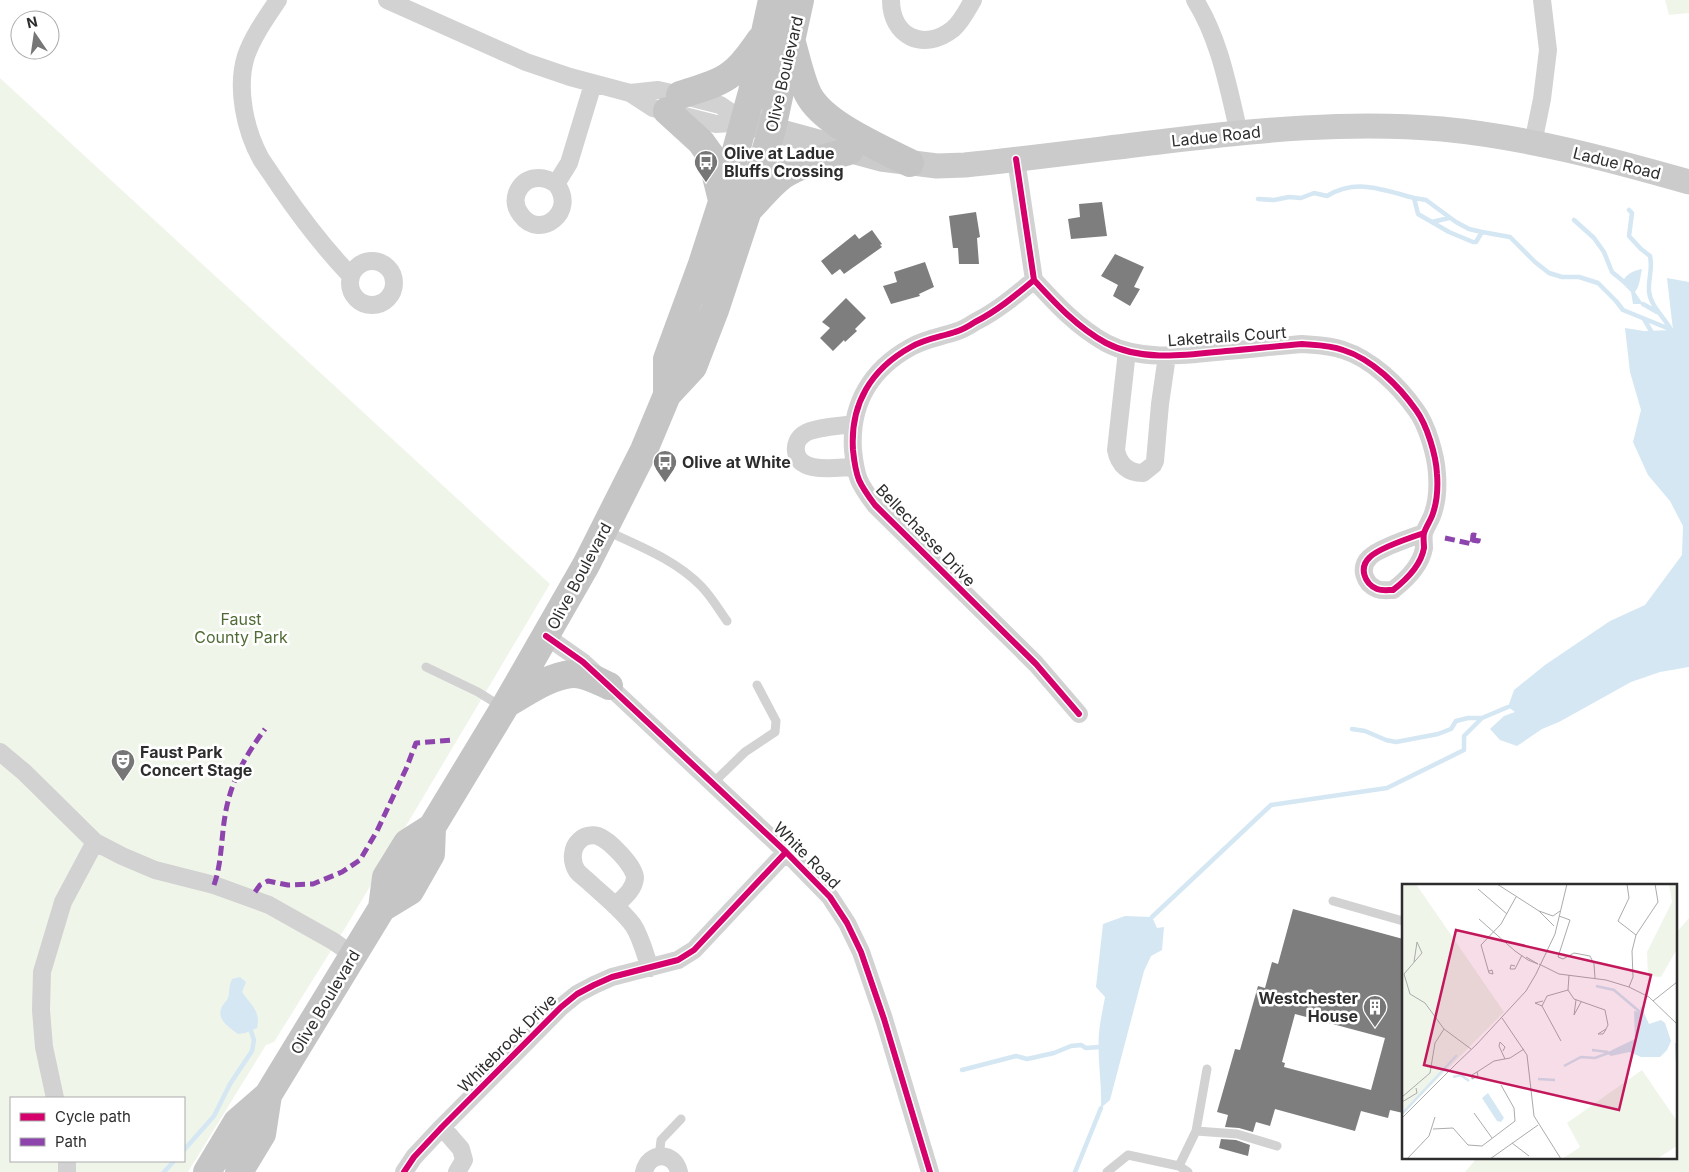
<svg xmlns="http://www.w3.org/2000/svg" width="1689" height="1172" viewBox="0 0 1689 1172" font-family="Inter,sans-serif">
<rect width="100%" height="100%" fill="#fff"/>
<path fill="#f0f5ea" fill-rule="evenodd" d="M1665,0H1689V13L1669,15Z
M0,78L550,584L347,925L274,1042L266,1045L188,1172H0ZM11,1098H184V1161H11Z
M1689,918V1172H1465L1477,1158H1675V934Z"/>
<path fill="#d4e7f3" d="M1642,269C1640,277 1640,286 1635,292L1643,304H1633L1631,292L1622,283C1626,274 1632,271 1642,269Z
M1667,278L1689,282V667L1660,672L1631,682L1559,722L1542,729L1517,746L1500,740L1490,729L1504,716L1515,712L1508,707L1514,690L1545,665L1610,621L1645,605L1682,555L1683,526L1670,501L1648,475L1633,442L1641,410L1630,372L1625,328L1644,331L1673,330Z
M1125,916L1152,917L1157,928L1164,927L1162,950L1151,956L1144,971L1110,1100L1101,1108C1102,1083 1097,1058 1099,1033C1100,1021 1103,1009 1105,997L1096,987L1103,924Z
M240,977L246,982L242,992C251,1005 261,1011 257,1028L245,1033L238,1034C230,1028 217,1020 221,1009C222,1005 226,1002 228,998C230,993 228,987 232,979Z"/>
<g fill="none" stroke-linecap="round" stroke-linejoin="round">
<path stroke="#d4e7f3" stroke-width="4.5" d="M1414,198L1426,200L1456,222L1469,229L1482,232
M1258,199L1274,200L1289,197L1301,198L1314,193L1327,196C1357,178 1383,190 1414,198L1418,214L1449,232L1473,242H1476L1482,232L1510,237L1535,262L1549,273L1562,277H1579L1598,283L1616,301L1623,310L1672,330
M1629,210L1632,213L1629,236L1641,249L1650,256C1653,270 1648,278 1649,291C1650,305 1663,316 1670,328
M1574,220L1594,238L1604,252L1612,272L1623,281
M1432,222L1449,218
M1643,304L1657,312
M1644,319L1651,331
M1352,729L1365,731L1386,740L1396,742L1438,734L1451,729L1456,721L1468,718H1482
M1152,917L1271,805L1387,788L1464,750V736L1482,718L1508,707
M962,1070L1016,1056L1027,1059L1054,1053L1071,1046L1081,1045L1086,1048L1099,1047
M184,1150L214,1116L230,1084L252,1051L254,1040L251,1031
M164,1172L174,1161
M1075,1172L1101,1108"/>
</g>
<path fill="#7e7e7e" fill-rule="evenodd" d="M1102,202L1107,236L1071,239L1068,219L1080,217L1079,204Z
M976,212L980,237L977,238L979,264H959L958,248H953L949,216Z
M872,230L882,244L880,245L882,247L844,274L840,269L832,275L821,261L855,234L859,239Z
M1115,254L1144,267L1134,287L1140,289L1130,306L1113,296L1118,285L1101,276Z
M925,262L934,287L919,294L920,296L891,304L883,286L897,282L894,272Z
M846,298L866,318L855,329L857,331L845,342L844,340L833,351L820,338L830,328L822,322Z
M1293,909L1403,939V1113L1390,1110L1388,1118L1361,1111L1355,1131L1275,1109L1270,1126L1256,1122L1253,1132L1239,1128L1225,1127L1228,1115L1217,1112L1235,1049L1240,1050L1258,986L1265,988L1272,962L1278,964ZM1295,1014L1385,1038L1371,1090L1284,1067L1285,1063L1282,1062Z
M1221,1139L1236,1140L1250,1145L1248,1156L1219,1148Z"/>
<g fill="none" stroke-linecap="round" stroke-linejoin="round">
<path stroke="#d2d2d2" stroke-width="9" d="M607,531C639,546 676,560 701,586C711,596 719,610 727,621
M426,667L478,692L502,707
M712,784L745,752L775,732L776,721L757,685
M1333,901L1403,921
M1196,1131L1237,1134L1277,1146
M659,1157L661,1140L681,1119
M1179,1166L1196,1131L1207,1069
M1107,1172L1128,1155L1179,1166L1188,1172"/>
<path stroke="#d2d2d2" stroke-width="18" d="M278,0C266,18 253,36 246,56C236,88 245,130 261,159C267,168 274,178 280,187C302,219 325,249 351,276
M387,0L526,62L570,77L630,93L653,108L716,124L745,122L720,105L680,95L658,90L630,93
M891,0C891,37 924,52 953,29C962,21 967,10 973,0
M1195,0C1220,40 1228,87 1239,133
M1533,143L1542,99L1548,50L1542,0
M1016,159L1034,280C1056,304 1077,327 1106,343C1142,362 1187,355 1226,351C1251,349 1277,346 1302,344C1316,345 1330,345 1343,350C1372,359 1399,386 1416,410C1427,425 1436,455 1437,474C1438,487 1437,503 1432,516C1430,521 1426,527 1424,533C1423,538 1424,543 1424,548C1421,565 1406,580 1393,590C1388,590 1382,591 1377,589C1365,584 1358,568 1370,557C1378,549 1412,537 1424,533
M556,184C542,174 524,176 517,193C514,201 516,209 521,215C540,241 578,211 556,184L569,163L593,84
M350 283a22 22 0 1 1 44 0a22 22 0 1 1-44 0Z
M1034,280C1016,295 997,311 975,322C969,326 962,330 955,332C940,337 925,339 911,347C871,369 850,404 853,450C854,460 855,470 859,480C863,489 869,497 875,505L1036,664L1079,714
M1127,351L1116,450C1119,465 1128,473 1143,473L1153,465L1155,461L1160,404L1167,356
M854,424C841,426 814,427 804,434C798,438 795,445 796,451C798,475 838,467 854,467
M546,636L583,662L609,686L786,852L830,897L847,923L861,952L884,1019L930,1172
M0,752L24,772L95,842L122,856L155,870L214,885L269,905L333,941L353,955
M615,906C623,898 634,890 635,878C635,866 609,840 598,836C592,834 584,836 580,840C571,848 571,862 577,871C580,875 585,878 589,882C603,895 621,909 633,925C641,937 645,954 650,968
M55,1098L44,1047L41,1010L42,972L63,902L95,842
M442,1127L461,1149L464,1160L457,1172
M67,1161V1172
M404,1172L414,1157L442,1127L561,1007L577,994L594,985L612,977L678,960L694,950L786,852
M644,1172C649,1151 674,1151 679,1172"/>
<path stroke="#cbcbcb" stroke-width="25" d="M752,124L881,159L937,166L965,165C1033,158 1100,149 1167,141C1258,130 1351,121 1442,129C1526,137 1608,159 1689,182"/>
<path stroke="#c5c5c5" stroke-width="28" d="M792,43C797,60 801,79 808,94C823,124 881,148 910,163
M680,95C697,89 717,85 731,74C744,65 752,51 761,39
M667,111L701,142L711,156L722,200
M751,207C761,197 770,185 782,176C801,163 827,158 849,151
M667,395V359L702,264L722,202L752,92L772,0
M508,703C527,692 549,676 572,674C585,673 598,681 609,686
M382,908L410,891L431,854L432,827
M207,1172L237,1122L268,1095L382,908L386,877L407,843L432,827L504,708L586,565L644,450L667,395L693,367L715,310L748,210L772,129L800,0
M239,1172L262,1134L268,1095"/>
<path stroke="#8e44ad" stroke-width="5" stroke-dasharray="10 5" stroke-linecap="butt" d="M1445,538L1472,544L1473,535L1479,536L1478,541L1472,540
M214,885C222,862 221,839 225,816C230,783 245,756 265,729
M255,892L260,885L268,881L288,885L313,884L342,872L360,860L377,831L406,769L416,743L454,740"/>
<g stroke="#fff" stroke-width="9">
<path id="cycleway" d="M1016,159L1034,280C1056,304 1077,327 1106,343C1142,362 1187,355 1226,351C1251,349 1277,346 1302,344C1316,345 1330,345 1343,350C1372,359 1399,386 1416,410C1427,425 1436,455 1437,474C1438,487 1437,503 1432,516C1430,521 1426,527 1424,533C1423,538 1424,543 1424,548C1421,565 1406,580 1393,590C1388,590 1382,591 1377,589C1365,584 1358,568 1370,557C1378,549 1412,537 1424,533
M1034,280C1016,295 997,311 975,322C969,326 962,330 955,332C940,337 925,339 911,347C871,369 850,404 853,450C854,460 855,470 859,480C863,489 869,497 875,505L1036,664L1079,714
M546,636L583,662L609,686L786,852L830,897L847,923L861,952L884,1019L930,1172
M404,1172L414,1157L442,1127L561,1007L577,994L594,985L612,977L678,960L694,950L786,852"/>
</g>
<use href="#cycleway" stroke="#d6006c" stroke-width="6"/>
</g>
<defs>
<g id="bus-pin" transform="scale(1.25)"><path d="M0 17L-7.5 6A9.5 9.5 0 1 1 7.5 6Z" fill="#767676" stroke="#fff"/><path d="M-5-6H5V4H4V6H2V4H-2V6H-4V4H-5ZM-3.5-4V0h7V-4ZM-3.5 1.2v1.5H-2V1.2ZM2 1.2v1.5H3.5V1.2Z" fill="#fff"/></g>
<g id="theatre-pin" transform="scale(1.25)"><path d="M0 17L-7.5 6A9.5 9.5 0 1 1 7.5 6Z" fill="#767676" stroke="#fff"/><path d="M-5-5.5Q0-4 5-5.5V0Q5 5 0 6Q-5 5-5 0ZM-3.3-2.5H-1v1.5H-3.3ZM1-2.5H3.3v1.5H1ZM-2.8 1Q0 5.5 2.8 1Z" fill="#fff"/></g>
<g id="building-pin" transform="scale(1.25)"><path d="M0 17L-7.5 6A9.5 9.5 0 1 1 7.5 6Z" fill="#767676" stroke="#fff"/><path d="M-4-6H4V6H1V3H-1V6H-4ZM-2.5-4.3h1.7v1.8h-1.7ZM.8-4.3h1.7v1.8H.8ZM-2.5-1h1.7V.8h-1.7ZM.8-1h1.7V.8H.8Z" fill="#fff"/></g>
</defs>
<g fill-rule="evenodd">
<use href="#bus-pin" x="706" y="162"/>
<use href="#bus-pin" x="665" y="462"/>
<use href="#theatre-pin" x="123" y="761"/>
<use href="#building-pin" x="1375" y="1007"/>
</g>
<g text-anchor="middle" stroke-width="5" stroke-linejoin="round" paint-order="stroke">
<g font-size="16" fill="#2d2d2d" stroke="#fff">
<text transform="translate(784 74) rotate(-77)" y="6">Olive Boulevard</text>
<text transform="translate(1216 136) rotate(-6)" y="6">Ladue Road</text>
<text transform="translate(1617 163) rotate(14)" y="6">Ladue Road</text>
<text transform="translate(1227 336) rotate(-4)" y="6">Laketrails Court</text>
<text transform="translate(926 535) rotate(46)" y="6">Bellechasse Drive</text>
<text transform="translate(579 576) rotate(-62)" y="6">Olive Boulevard</text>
<text transform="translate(807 855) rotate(45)" y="6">White Road</text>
<text transform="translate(325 1002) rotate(-59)" y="6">Olive Boulevard</text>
<text transform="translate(507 1043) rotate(-45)" y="6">Whitebrook Drive</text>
</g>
<g font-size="16" font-weight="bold" fill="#2d2d2d" stroke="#fff" text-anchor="start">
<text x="724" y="159">Olive at Ladue<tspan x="724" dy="18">Bluffs Crossing</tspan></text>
<text x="682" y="468">Olive at White</text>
<text x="140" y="758">Faust Park<tspan x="140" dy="18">Concert Stage</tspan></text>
<text x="1358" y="1004" text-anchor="end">Westchester<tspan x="1358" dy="18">House</tspan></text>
</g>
<g font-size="16" fill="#506c36" stroke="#fff">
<text x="241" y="625">Faust<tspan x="241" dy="18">County Park</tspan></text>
</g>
</g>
<g transform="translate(1402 884)">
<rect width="275" height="275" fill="#fff"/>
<path d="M0,0H14L102,128L0,231ZM267,0H275V65L259,93L246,92L245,68L270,18ZM240,186L275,237V262L255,275H160L178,263L165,239Z" fill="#f0f5ea"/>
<path d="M239,122L247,140L259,136L263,139L269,157L265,166L258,173H239L227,168L209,172L206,170L210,166L233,155L232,127L238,128ZM86,209L102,234L99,238L95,237L80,214Z" fill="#d4e7f3"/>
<path fill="none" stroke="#d4e7f3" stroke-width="2.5" d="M194,102L212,106L238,128M274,159L275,177M190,166L206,168M162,182L179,173L193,174L209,168M51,193L59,191L67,197M136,195L153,196M0,230L55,171"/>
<path fill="none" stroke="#ababab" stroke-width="1" d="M95,0L137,27L151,32L158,27M225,0L227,14L216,37L234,51M76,5L105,30M137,27L152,42M157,32L168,36L156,73L161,75L172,69L188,72L192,80L193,94M77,35L113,67L126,76L136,80L124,73M15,58L20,69L2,90L8,110L23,119L42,145L69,165M12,78L15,58M137,80L157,90L204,96L227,103L247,113L275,140M113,82L109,81L108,85H113L120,71M87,87L90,86L91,90L87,89L79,61L99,40L114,13M167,91L166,106L172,115L203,126L206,141L203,147L201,150H196L204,145M227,103L231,93L230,67L234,51L256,18L253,0M174,116L172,131L179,118M251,117L275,98M140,122L133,119L141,117M100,134L125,171L132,232L159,275M159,157L140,122L145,112L166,106M74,161L124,107L134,90L153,50L165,0M101,167L103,163L98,158L97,162L103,175M54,180L75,160M75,188L76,192L70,195V191L75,188L92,177L108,174L122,165M0,213L28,189L33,159L42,145M0,218L15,209L14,204M72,229L90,254M0,234L55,179M31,245L51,244L66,261L80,262L113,237L112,224L99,201M110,259L127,272M5,275L27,252L33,233M88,275L136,241"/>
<path fill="#c2185b" fill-opacity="0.15" stroke="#c2185b" stroke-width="2.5" d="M54,46L249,91L217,226L22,181Z"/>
<rect width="275" height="275" fill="none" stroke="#2d2d2d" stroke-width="2.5"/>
</g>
<rect x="10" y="1097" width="175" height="65" fill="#ffffff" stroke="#ababab"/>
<rect x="20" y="1113" width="25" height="8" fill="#d6006c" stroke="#ababab"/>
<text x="55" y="1122" font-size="15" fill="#2d2d2d">Cycle path</text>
<rect x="20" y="1138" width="25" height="8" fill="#8e44ad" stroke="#ababab"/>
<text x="55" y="1147" font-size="15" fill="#2d2d2d">Path</text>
<g transform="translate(35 35) rotate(347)"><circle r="24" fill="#ffffff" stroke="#ababab"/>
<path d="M0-4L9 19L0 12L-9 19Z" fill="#767676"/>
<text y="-8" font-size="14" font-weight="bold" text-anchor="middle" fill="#2d2d2d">N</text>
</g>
</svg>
